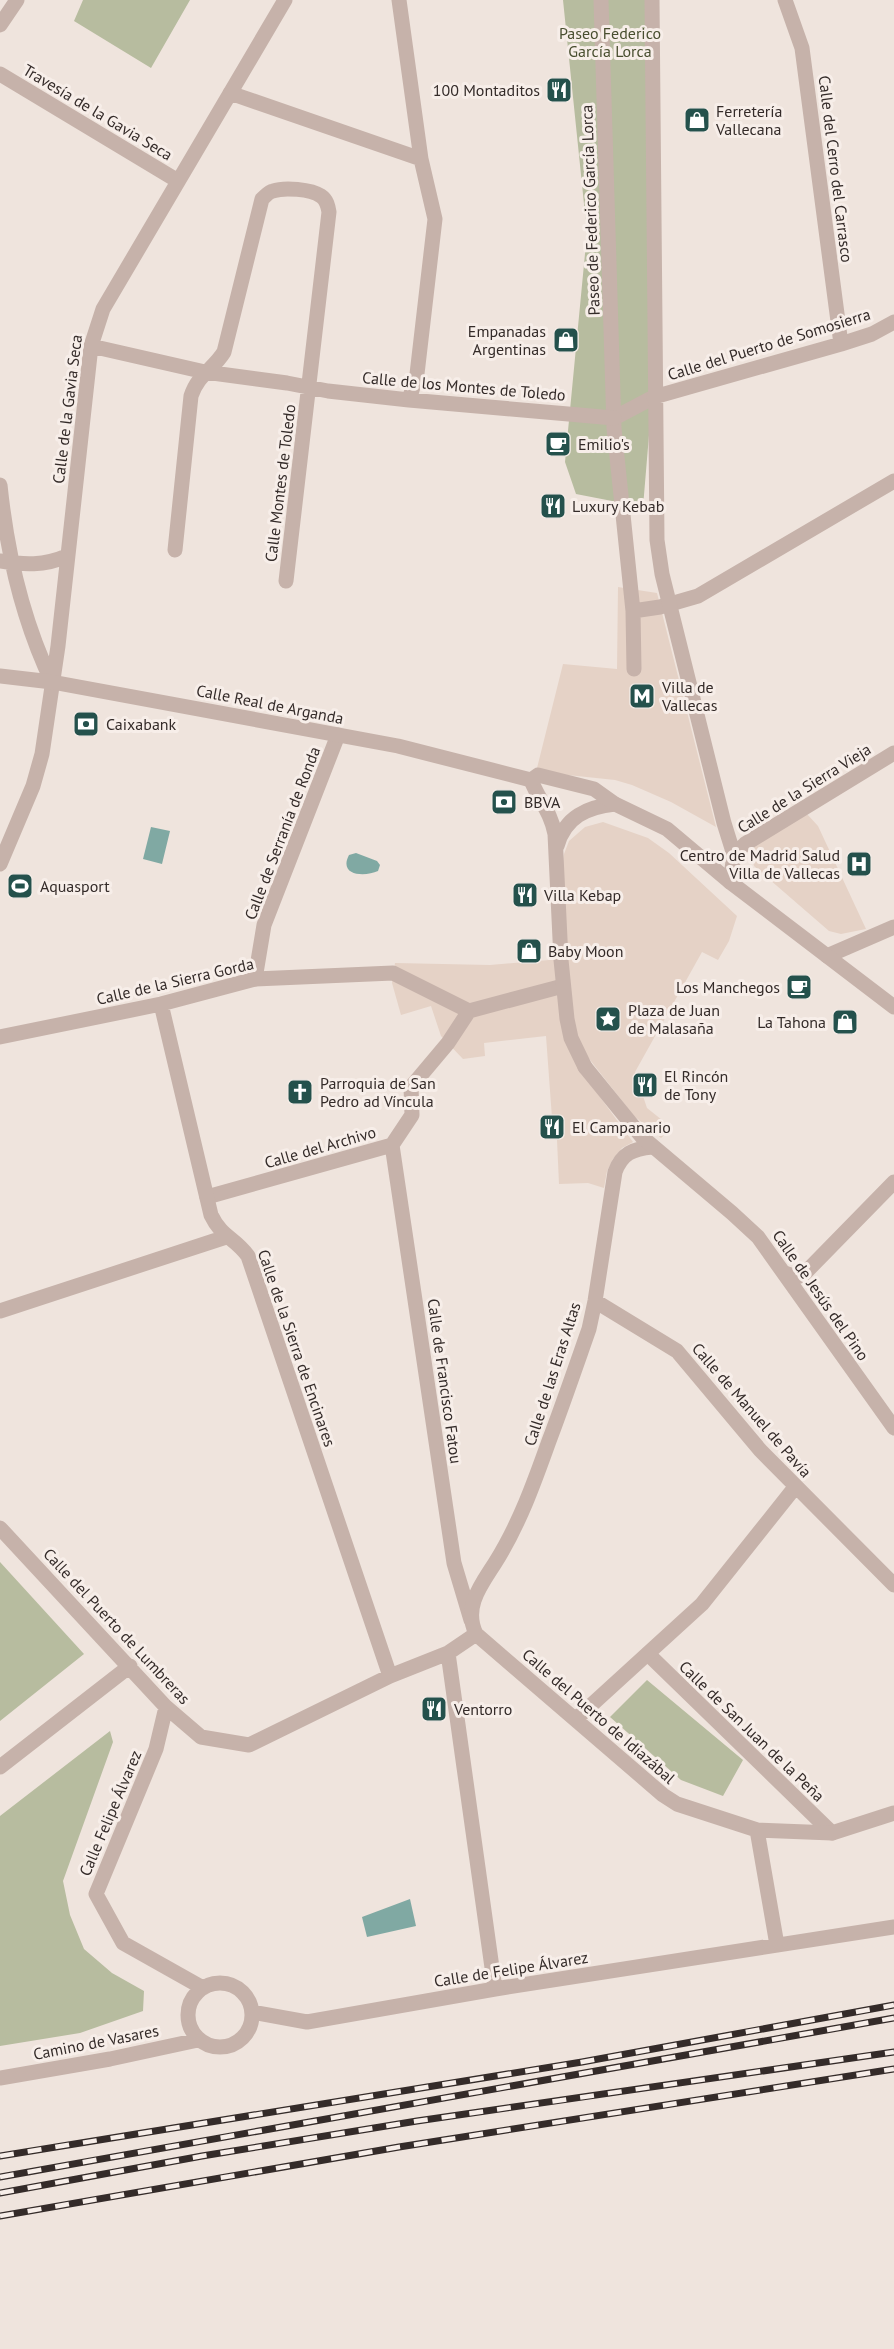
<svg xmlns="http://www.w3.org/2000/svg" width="894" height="2349" viewBox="0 0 894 2349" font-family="'PT Sans',sans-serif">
<rect width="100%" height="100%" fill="#efe4dd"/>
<path fill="#b7bc9f" d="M83,0H190L151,68L74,21Z
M563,0H652L654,375L643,507L576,494L565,462L587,233Z
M0,1562L84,1654L0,1721Z
M647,1680L743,1760L723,1796L681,1780L610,1717Z
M110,1731L113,1742L63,1881L70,1915L84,1949L112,1973L144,1991L143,2011L80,2033L0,2046V1816Z"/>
<path fill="#e5d2c6" d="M618,587L657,593L716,827L671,802L632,785L615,780L558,774L537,768L563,664L617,669Z
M807,814L818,826L866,929L841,934L829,931L754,866L751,854L754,845Z
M603,822L648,838L669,853L737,916L729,941L718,960L702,952L635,1072L647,1108L672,1128L661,1138L634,1116L583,1051L586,1078L633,1142L622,1148L613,1159L607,1171L604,1188L588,1183L559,1184L556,1118H552L546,1036L484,1043L485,1056L463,1059L441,1036L431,1006L401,1015L392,983L395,963L490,965L561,959L558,902L564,854L569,841L585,827Z"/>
<path fill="#80a9a3" d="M151,827L170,831L162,864L143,859Z
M356,853L377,861L380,865L378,871C365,877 338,876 349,855Z
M410,1899L416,1926L367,1937L362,1917Z"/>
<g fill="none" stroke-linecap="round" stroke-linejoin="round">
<path stroke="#c6b2aa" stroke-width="15" d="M601,0L614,428L633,611L634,669
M614,418L654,397
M633,611L660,607L698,596L894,481
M827,956L894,927
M255,979L393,973L469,1011L563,986
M392,1145L454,1563L471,1620
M207,1197L392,1145L412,1115L411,1087L448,1043L469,1011
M648,1654L832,1833"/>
<path stroke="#c6b2aa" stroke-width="15" d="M399,0L421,159L435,219L417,374L409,400
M652,0L657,540L662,574L724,823L734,855L730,882
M785,0L802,48L841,344
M0,25L17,0
M0,74L178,181
M230,93L421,159
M91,346L205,372L287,383L328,391L409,400L614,418
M654,397L841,344L872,334L894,322
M0,485C7,553 22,619 52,682
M175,550L191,396C198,374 213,370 224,352L262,199C266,196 268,192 273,191C284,187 311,189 321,196C327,200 328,206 329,212L286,581
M0,561C24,565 44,566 67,556
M531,780C539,801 550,810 555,834L561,960L567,1019L571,1038L585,1067
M557,846C565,817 587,807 615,804
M734,855L745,844L894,753
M0,864L33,786L42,754L58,646L91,346L103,309L285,0
M161,1004L211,1215C222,1238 234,1237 248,1256L390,1676
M0,1037L161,1004L255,979L264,925L338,735
M652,1147C633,1149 622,1153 615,1172L595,1301L589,1329C576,1366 563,1404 549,1441C534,1483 519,1525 495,1563C481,1585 463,1607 476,1634L663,1795L677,1804L757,1830L832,1833L894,1813
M785,1273L797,1277L803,1275L894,1182
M595,1301L677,1351L760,1450L894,1585
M0,1311L226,1237
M0,1528L166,1707L201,1737L249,1745L390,1676L448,1653L476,1634
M448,1653L495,1989
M166,1707L156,1749L96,1894L123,1943L203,1988
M576,1719L702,1604L796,1486
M0,1767L130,1666
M757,1830L777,1945
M188 2015a32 32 0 1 1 64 0a32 32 0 1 1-64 0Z
M252,2012L307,2022L495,1989L894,1927
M0,2078L110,2059L198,2040"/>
<path stroke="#c6b2aa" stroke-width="15" d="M0,676L52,682L398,746L531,780L538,775L594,789L615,804L667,829L730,882L894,1007
M585,1067L642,1137L732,1213L758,1237L894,1428"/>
<g stroke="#342b29" stroke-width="7">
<path id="rail" d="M0,2156L582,2062L894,2005
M0,2177L894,2018
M0,2193L202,2156L417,2121L894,2052
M0,2216L399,2147L894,2069"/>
</g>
<use href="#rail" stroke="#f7eee9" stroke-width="4.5" stroke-dasharray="14" stroke-linecap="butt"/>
</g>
<defs>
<g id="restaurant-square" transform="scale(1.35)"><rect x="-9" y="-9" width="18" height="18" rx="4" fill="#24514c" stroke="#f7eee9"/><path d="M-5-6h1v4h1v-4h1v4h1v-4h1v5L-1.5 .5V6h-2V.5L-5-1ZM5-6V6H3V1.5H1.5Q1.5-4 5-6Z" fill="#fff"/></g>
<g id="shop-square" transform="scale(1.35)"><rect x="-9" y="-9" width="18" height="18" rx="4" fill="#24514c" stroke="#f7eee9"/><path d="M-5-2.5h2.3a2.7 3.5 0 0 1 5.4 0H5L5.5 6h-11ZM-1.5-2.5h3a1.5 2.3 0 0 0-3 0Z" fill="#fff"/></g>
<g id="cafe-square" transform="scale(1.35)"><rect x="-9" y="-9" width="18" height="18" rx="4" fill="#24514c" stroke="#f7eee9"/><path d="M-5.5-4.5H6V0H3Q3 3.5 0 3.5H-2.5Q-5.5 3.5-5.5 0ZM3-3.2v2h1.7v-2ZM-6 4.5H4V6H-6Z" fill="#fff"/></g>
<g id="metro-square" transform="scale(1.35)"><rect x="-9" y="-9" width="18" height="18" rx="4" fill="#24514c" stroke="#f7eee9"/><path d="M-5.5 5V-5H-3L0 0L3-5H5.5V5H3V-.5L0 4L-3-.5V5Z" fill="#fff"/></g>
<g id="bank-square" transform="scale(1.35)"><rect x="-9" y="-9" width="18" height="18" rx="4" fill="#24514c" stroke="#f7eee9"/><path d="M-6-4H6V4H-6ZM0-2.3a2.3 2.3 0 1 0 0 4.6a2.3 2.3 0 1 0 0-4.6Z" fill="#fff"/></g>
<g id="hospital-square" transform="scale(1.35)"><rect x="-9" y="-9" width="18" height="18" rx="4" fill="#24514c" stroke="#f7eee9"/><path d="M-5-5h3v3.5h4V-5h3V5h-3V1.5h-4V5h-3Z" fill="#fff"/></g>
<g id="stadium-square" transform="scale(1.35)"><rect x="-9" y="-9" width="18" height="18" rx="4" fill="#24514c" stroke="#f7eee9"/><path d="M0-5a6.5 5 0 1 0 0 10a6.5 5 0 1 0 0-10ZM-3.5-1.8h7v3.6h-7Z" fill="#fff"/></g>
<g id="sight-square" transform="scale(1.35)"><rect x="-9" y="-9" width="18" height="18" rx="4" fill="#24514c" stroke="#f7eee9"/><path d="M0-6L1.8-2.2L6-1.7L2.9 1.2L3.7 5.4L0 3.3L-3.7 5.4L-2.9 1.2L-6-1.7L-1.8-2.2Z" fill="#fff"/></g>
<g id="church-square" transform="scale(1.35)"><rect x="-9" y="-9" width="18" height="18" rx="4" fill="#24514c" stroke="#f7eee9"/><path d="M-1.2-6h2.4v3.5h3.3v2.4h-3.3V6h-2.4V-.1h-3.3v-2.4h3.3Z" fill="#fff"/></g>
</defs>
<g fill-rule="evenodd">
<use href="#restaurant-square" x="559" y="90"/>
<use href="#shop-square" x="697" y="120"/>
<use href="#shop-square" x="566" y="340"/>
<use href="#cafe-square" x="558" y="444"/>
<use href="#restaurant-square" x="553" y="506"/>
<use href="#metro-square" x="642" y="696"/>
<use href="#bank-square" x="86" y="724"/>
<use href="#bank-square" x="504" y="802"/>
<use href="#hospital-square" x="859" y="864"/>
<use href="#stadium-square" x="20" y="886"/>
<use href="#restaurant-square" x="525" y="895"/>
<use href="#shop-square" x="529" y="951"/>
<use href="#cafe-square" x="799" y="987"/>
<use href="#sight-square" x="608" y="1019"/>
<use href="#shop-square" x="845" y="1022"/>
<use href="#restaurant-square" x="645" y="1085"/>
<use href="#church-square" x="300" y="1092"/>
<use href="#restaurant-square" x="552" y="1127"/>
<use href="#restaurant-square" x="434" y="1709"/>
</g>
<g text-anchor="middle" stroke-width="6" stroke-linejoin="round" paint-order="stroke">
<g font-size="16" fill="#494f30" stroke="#f7eee9">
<text x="610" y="39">Paseo Federico<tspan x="610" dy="18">García Lorca</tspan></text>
</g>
<g font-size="16" fill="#342b29" stroke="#f7eee9" text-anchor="start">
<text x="540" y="96" text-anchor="end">100 Montaditos</text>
<text x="716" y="117">Ferretería<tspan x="716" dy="18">Vallecana</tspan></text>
<text x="546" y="337" text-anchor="end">Empanadas<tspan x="546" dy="18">Argentinas</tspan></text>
<text x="578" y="450">Emilio's</text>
<text x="572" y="512">Luxury Kebab</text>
<text x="662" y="693">Villa de<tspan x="662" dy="18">Vallecas</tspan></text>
<text x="106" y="730">Caixabank</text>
<text x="524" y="808">BBVA</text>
<text x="840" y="861" text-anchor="end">Centro de Madrid Salud<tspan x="840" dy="18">Villa de Vallecas</tspan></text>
<text x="40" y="892">Aquasport</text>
<text x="544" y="901">Villa Kebap</text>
<text x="548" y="957">Baby Moon</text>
<text x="780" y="993" text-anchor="end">Los Manchegos</text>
<text x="628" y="1016">Plaza de Juan<tspan x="628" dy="18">de Malasaña</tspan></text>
<text x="826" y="1028" text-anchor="end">La Tahona</text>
<text x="664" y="1082">El Rincón<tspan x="664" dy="18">de Tony</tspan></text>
<text x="320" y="1089">Parroquia de San<tspan x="320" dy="18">Pedro ad Víncula</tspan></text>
<text x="572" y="1133">El Campanario</text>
<text x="454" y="1715">Ventorro</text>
</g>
<g font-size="16" fill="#342b29" stroke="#f7eee9">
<text transform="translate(98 112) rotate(31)" y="6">Travesía de la Gavia Seca</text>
<text transform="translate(836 169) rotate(83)" y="6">Calle del Cerro del Carrasco</text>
<text transform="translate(590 210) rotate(-92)" y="6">Paseo de Federico García Lorca</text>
<text transform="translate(769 344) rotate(-17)" y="6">Calle del Puerto de Somosierra</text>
<text transform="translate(464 386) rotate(5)" y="6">Calle de los Montes de Toledo</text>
<text transform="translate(67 409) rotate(-83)" y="6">Calle de la Gavia Seca</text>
<text transform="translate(280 483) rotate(-83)" y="6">Calle Montes de Toledo</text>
<text transform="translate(270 704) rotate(11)" y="6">Calle Real de Arganda</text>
<text transform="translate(804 788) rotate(-32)" y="6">Calle de la Sierra Vieja</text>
<text transform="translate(282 833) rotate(-69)" y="6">Calle de Serranía de Ronda</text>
<text transform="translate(175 981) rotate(-13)" y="6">Calle de la Sierra Gorda</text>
<text transform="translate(320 1147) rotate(-16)" y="6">Calle del Archivo</text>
<text transform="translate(821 1295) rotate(55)" y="6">Calle de Jesús del Pino</text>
<text transform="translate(297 1348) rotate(71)" y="6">Calle de la Sierra de Encinares</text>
<text transform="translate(552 1374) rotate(-72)" y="6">Calle de las Eras Altas</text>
<text transform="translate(445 1381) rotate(82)" y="6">Calle de Francisco Fatou</text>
<text transform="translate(752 1410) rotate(49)" y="6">Calle de Manuel de Pavía</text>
<text transform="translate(117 1626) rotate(47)" y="6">Calle del Puerto de Lumbreras</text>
<text transform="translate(599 1716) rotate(41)" y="6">Calle del Puerto de Idiazábal</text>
<text transform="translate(752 1731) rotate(44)" y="6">Calle de San Juan de la Peña</text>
<text transform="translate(110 1813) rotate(-67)" y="6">Calle Felipe Álvarez</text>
<text transform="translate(511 1969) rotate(-9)" y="6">Calle de Felipe Álvarez</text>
<text transform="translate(96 2042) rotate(-11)" y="6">Camino de Vasares</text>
</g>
</g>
</svg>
